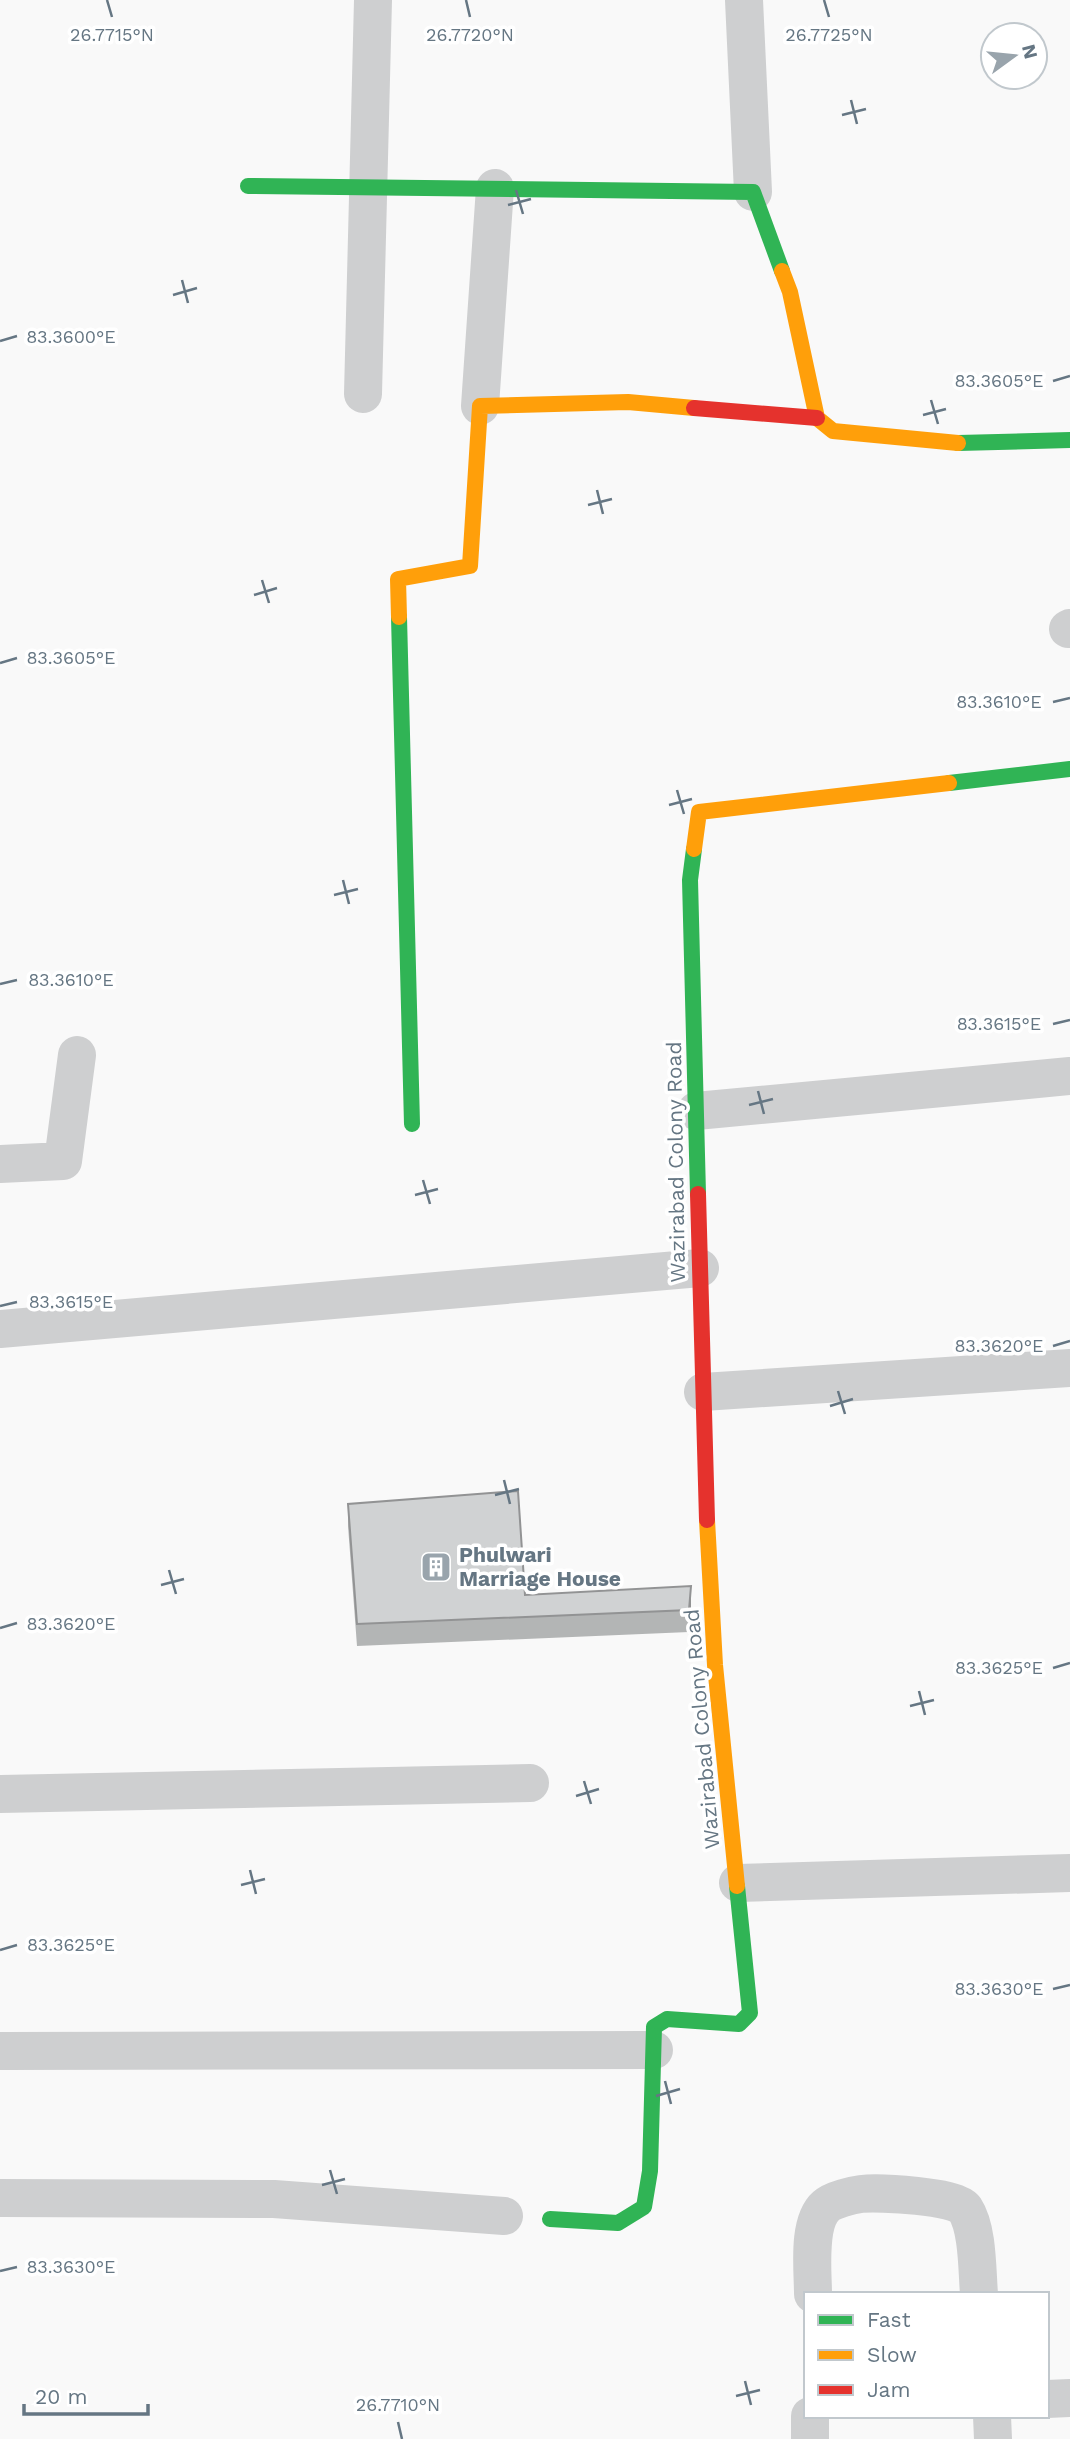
<svg xmlns="http://www.w3.org/2000/svg" width="1070" height="2439" viewBox="0 0 1070 2439" font-family="'Work Sans',sans-serif">
<rect width="100%" height="100%" fill="#f9f9f9"/>
<g fill="none" stroke-linecap="round" stroke-linejoin="round">
<path stroke="#cecfd0" stroke-width="38" d="M744,0L753,192
M363,394L373,0
M480,406L495,188
M1068,629L1070,628
M696,1111L1070,1076
M0,1164L63,1161L77,1055
M0,1329L700,1268
M703,1392L1070,1368
M0,1794L530,1783
M738,1883L1070,1873
M0,2051L654,2050
M0,2198L274,2199L504,2216
M813,2294C813,2270 807,2223 826,2206C832,2200 853,2195 861,2194C879,2192 957,2196 965,2209C978,2229 977,2270 979,2294
M1047,2399L1070,2398
M992,2416L993,2439
M810,2439V2416"/>
<path stroke="#30b455" stroke-width="16" d="M248,186L753,192L782,271
M958,443L1070,440
M399,617L412,1124
M949,783L1070,769
M694,849L690,880L698,1194
M550,2219L618,2223L644,2207L650,2171L654,2027L667,2019L739,2024L750,2013L737,1886"/>
<path stroke="#ff9f0a" stroke-width="16" d="M782,271L790,292L817,418L833,431L958,443
M399,617L398,579L470,566L480,406L628,402L694,408
M694,849L699,812L949,783
M707,1520L715,1665L737,1886"/>
<path stroke="#e5322d" stroke-width="16" d="M694,408L817,418
M698,1194L707,1520"/>
</g>
<path fill="#b3b5b5" d="M348,1504L525,1595L691,1608L689,1632L357,1646L348,1526Z"/>
<path fill="#929394" d="M691,1586V1608L689,1632V1610Z"/>
<path fill="#d0d2d3" stroke="#929394" stroke-width="2" d="M518,1491L525,1595L691,1586L689,1610L357,1624L348,1504Z"/>
<path fill="none" stroke="#657683" stroke-width="2.5" d="M107,0L112,17M466,0L470,17M824,0L829,17M851,100L857,124M842,115L866,109M516,190L523,214M508,205L531,199M182,280L188,303M173,295L197,288M0,341L17,336M1053,381L1070,376M931,400L938,424M923,415L946,409M597,490L603,514M588,505L612,499M262,580L269,603M254,595L277,588M0,663L17,658M1053,702L1070,698M677,790L684,814M669,805L692,799M343,880L349,904M334,895L358,889M0,984L17,980M1053,1024L1070,1020M758,1091L764,1114M749,1105L773,1099M423,1180L430,1204M415,1195L438,1189M0,1306L17,1302M1053,1346L1070,1341M838,1391L845,1414M830,1406L853,1399M504,1480L510,1504M495,1495L519,1489M169,1570L176,1594M161,1585L184,1579M0,1628L17,1623M1053,1668L1070,1663M919,1691L925,1715M910,1706L934,1700M584,1781L591,1804M576,1796L599,1789M250,1870L256,1894M241,1885L265,1879M0,1950L17,1945M1053,1989L1070,1985M665,2081L671,2104M656,2096L680,2089M330,2170L337,2194M322,2185L345,2179M0,2271L17,2267M745,2381L751,2405M736,2396L760,2390M398,2422L402,2439"/>
<defs>
<g id="building-square" transform="scale(1.575)"><rect x="-9" y="-9" width="18" height="18" rx="4" fill="#99a4ac" stroke="#fff"/><path d="M-4-6H4V6H1V3H-1V6H-4ZM-2.5-4.3h1.7v1.8h-1.7ZM.8-4.3h1.7v1.8H.8ZM-2.5-1h1.7V.8h-1.7ZM.8-1h1.7V.8H.8Z" fill="#fff"/></g>
</defs>
<g fill-rule="evenodd">
<use href="#building-square" x="436" y="1567"/>
</g>
<g text-anchor="middle" stroke-width="7" stroke-linejoin="round" paint-order="stroke">
<g font-size="21" fill="#657683" stroke="#fff">
<text transform="translate(676 1162) rotate(-91)" y="7">Wazirabad Colony Road</text>
<text transform="translate(702 1729) rotate(-95)" y="7">Wazirabad Colony Road</text>
</g>
<g font-size="21" font-weight="bold" fill="#657683" stroke="#fff" text-anchor="start">
<text x="459" y="1562">Phulwari<tspan x="459" dy="24">Marriage House</tspan></text>
</g>
</g>
<g font-size="18" text-anchor="middle" fill="#657683" stroke="#fff" stroke-width="7" stroke-linejoin="round" paint-order="stroke">
<text x="112" y="41">26.7715°N</text>
<text x="470" y="41">26.7720°N</text>
<text x="829" y="41">26.7725°N</text>
<text x="71" y="343">83.3600°E</text>
<text x="999" y="387">83.3605°E</text>
<text x="71" y="664">83.3605°E</text>
<text x="999" y="708">83.3610°E</text>
<text x="71" y="986">83.3610°E</text>
<text x="999" y="1030">83.3615°E</text>
<text x="71" y="1308">83.3615°E</text>
<text x="999" y="1352">83.3620°E</text>
<text x="71" y="1630">83.3620°E</text>
<text x="999" y="1674">83.3625°E</text>
<text x="71" y="1951">83.3625°E</text>
<text x="999" y="1995">83.3630°E</text>
<text x="71" y="2273">83.3630°E</text>
<text x="398" y="2411">26.7710°N</text>
</g>
<rect x="804" y="2292" width="245" height="126" fill="#ffffff" stroke="#c1c8cd" stroke-width="2"/>
<rect x="818" y="2315" width="35" height="10" fill="#30b455" stroke="#c1c8cd" stroke-width="2"/>
<text x="867" y="2327" font-size="21" fill="#657683">Fast</text>
<rect x="818" y="2350" width="35" height="10" fill="#ff9f0a" stroke="#c1c8cd" stroke-width="2"/>
<text x="867" y="2362" font-size="21" fill="#657683">Slow</text>
<rect x="818" y="2385" width="35" height="10" fill="#e5322d" stroke="#c1c8cd" stroke-width="2"/>
<text x="867" y="2397" font-size="21" fill="#657683">Jam</text>
<g transform="translate(1014 56) rotate(75)"><circle r="33" fill="#ffffff" stroke="#c1c8cd" stroke-width="2"/>
<path d="M0-5L12 26L0 18L-12 26Z" fill="#99a4ac"/>
<text y="-10" font-size="19" font-weight="bold" text-anchor="middle" fill="#657683">N</text>
</g>
<path d="M24 2404v10h124v-10" fill="none" stroke="#657683" stroke-width="3.5"/>
<text x="35" y="2404" font-size="21" fill="#657683" stroke="#ffffff" stroke-width="5" paint-order="stroke">20 m</text>
</svg>
